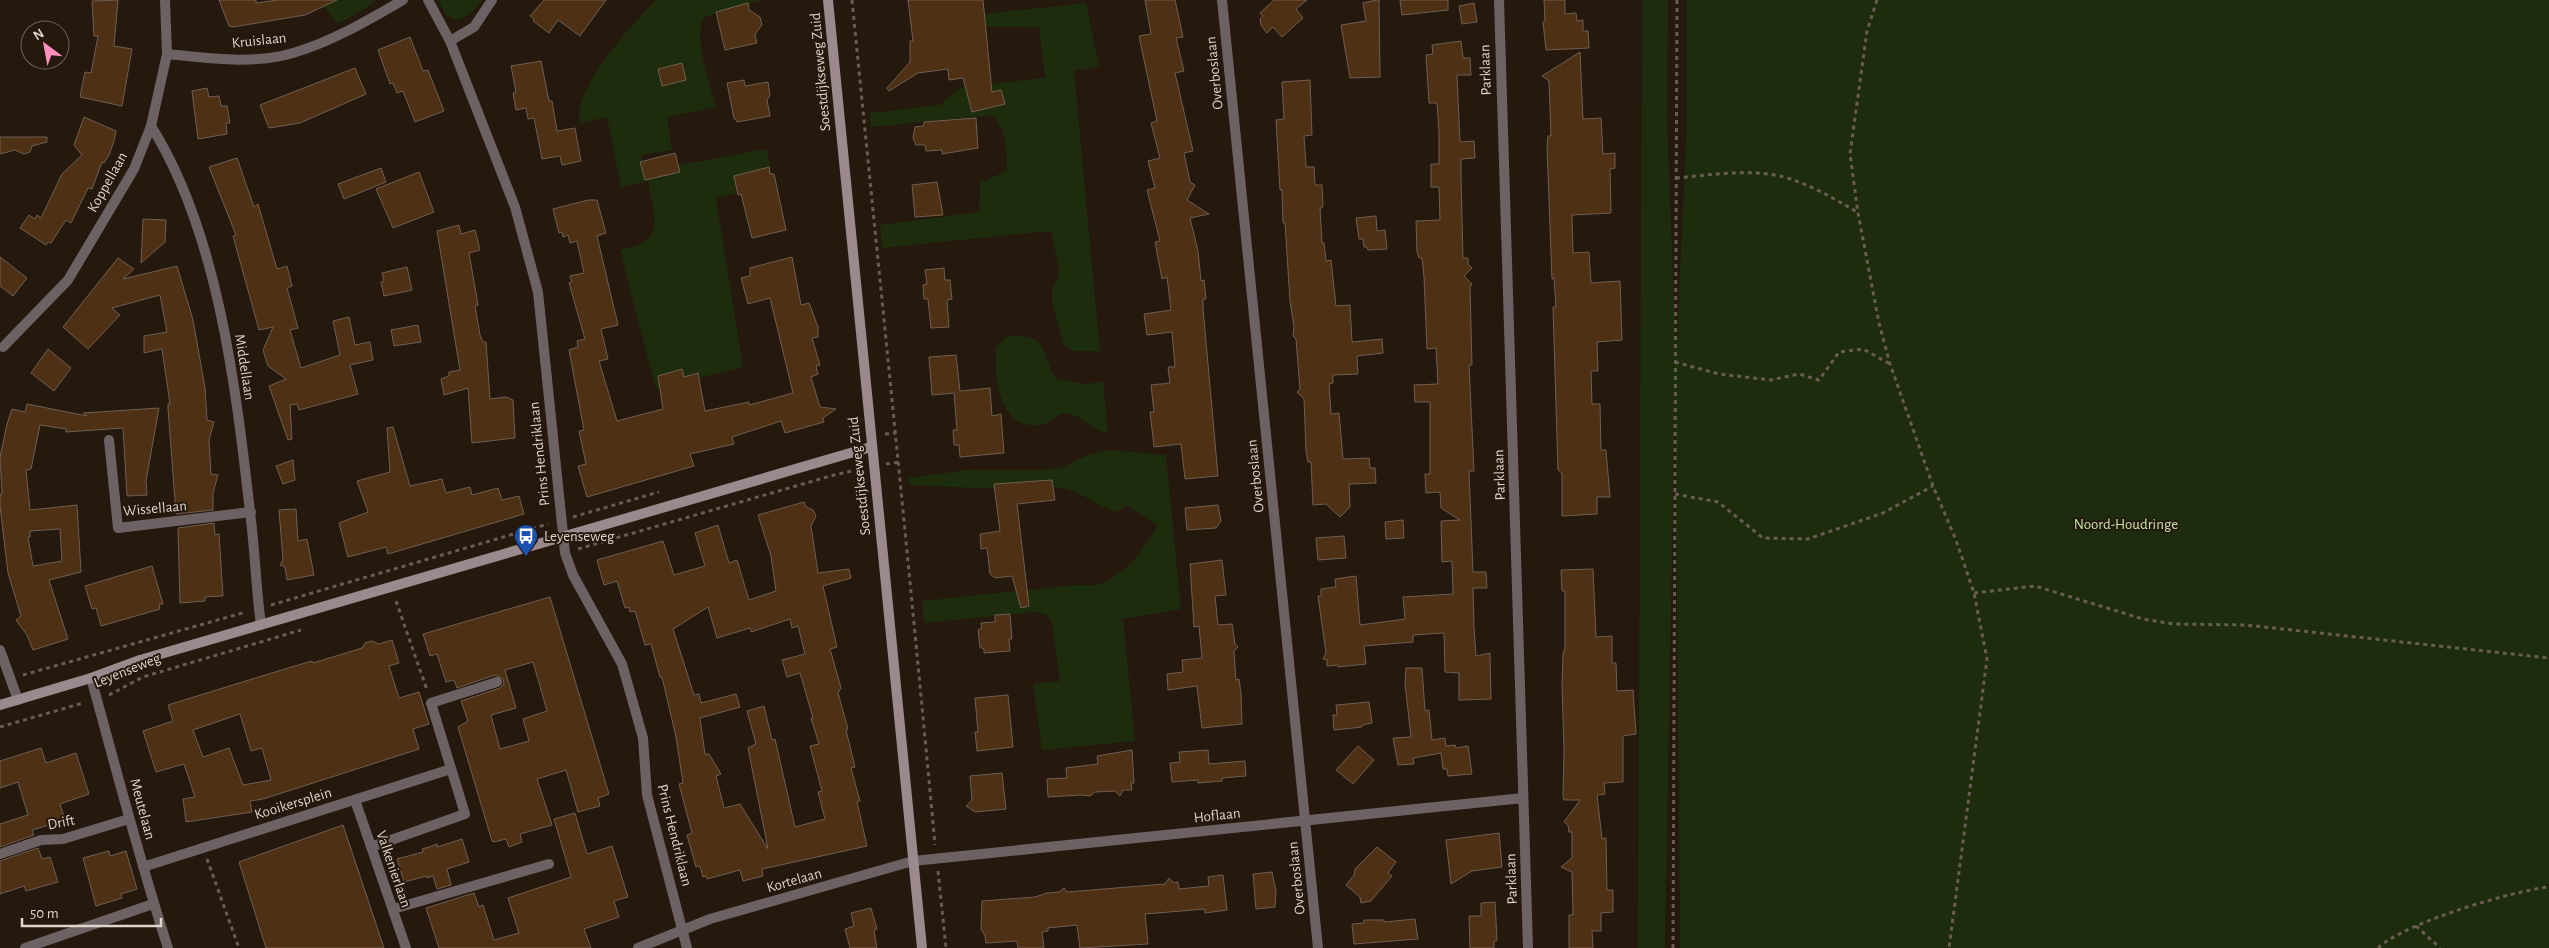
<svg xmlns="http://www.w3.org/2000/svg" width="2549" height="948" viewBox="0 0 2549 948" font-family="'Alegreya Sans',sans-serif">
<rect width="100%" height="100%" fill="#25180d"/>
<path fill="#1d2c0c" d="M319,0H376L366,8L338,24Z
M438,0H482C476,10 467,17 456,20L446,15Z
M656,0H763L704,17C693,38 710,84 716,107L667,117L672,150L641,155L644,168L674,166L767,149L774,186L716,198L743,367L657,388L654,382L620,250C668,240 654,219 648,181L621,187L607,117L580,123C571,90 634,22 656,0Z
M1642,0H1668L1667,117L1676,354L1687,121V0H2549V948H1680L1675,391L1665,948H1638Z
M1086,3L1099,66L1074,71L1100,351H1074L1064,345L1052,303V289L1058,279L1059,269L1051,231L882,248L880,225L979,212L980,183L1006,171C1009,154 1005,128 993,115L871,127L870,113L940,105L961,87L1045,78L1039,27H985L984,14Z
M1016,335C1052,339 1041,355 1056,379L1087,384L1103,381L1108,433C1091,431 1084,416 1068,414C1056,412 1053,421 1044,424C1041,426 1033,426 1029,425C997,420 994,372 996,347L1007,337Z
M1110,450L1166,455L1181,609L1123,619L1135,741L1042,750L1033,684L1060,681L1052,622L1046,614L1037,612L924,623L922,601L1075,585C1082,585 1089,586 1095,585C1122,580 1146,547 1158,525L1127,506L1116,512C1087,502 1069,479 1037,491L910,485L909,478L967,470H1046L1065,466L1088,455Z"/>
<path fill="#4e3014" stroke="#6f5f52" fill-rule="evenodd" d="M118,0L114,46L132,49L122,106L80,97L85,72L91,73L98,36H94L92,1Z
M219,0H256V3L278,0H337L305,15L233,27L229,26Z
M544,0H606L580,36L558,20L549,33L533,21L534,19L530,16Z
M908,0H983L992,92L1001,90L1005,104L972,112L963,78L949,80L948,69L918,73L889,91L887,88L910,62V41H913Z
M1145,0H1175L1183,37L1176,38L1184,71L1175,73L1193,151L1184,153L1190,182L1195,185L1187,200L1209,214L1190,218L1198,251L1201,281L1204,280L1206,299H1203V308L1218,476L1185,479L1181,444L1154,447L1150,412H1154L1151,385L1170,383L1168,367H1175L1172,332L1147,335L1144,314L1171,310L1167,277L1162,279L1155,242L1160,241L1147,190L1155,188L1148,161L1160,158L1151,123L1157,121L1139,36L1151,34Z
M1274,0H1307L1296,9L1303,18L1282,37L1273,27L1267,33L1261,25L1260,19L1263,16L1260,13Z
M1376,0H1379L1380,77L1350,78L1341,25L1366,21L1363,3Z
M1400,0H1448V10L1402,15Z
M1544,0H1565V14L1576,13L1577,21L1583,20V31H1588L1589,48L1546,50L1543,22L1545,21Z
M748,3L749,10L760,17L762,25L755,34L757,43L725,50L716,12Z
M1474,3L1477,22L1462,24L1459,6Z
M410,37L423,71L428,70L444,111L415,122L403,91L397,93L393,83L390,84L378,50Z
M1461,41L1463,58H1470L1471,75H1457L1460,142L1474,141L1475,158L1461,159V177L1463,258H1468V264L1472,268L1464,276L1472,284L1470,287L1472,365H1469L1474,471H1469L1473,572H1486L1487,588H1473L1474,626L1476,656L1490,653L1491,699L1459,700V673L1445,672L1444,633L1413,635V642L1364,646L1366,664L1338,667V665L1327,666V660L1323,659L1326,653L1318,596H1321V589L1336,587L1335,579L1356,576L1360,625L1405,619L1403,597L1453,594L1452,561L1442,562L1441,521L1460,520L1441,508L1440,492L1426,493L1425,474H1430V402H1415L1414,385L1438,384L1436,348L1427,349L1424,277L1422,258H1419L1417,252L1416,221L1440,220L1439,187H1431V164H1439V132L1437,103H1429L1426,55L1433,54L1432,45Z
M1580,52L1583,119L1601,118L1603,154L1615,153V168L1610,169L1611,213L1572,215L1573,253L1589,252L1591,283L1620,281L1622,340L1597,342L1598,371H1591L1592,404H1600L1601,450H1606L1610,497H1597V514L1562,516V473L1558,470L1554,340L1553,307H1556L1554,278L1552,279L1547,147L1548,136H1551L1549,81L1542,76Z
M541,61L549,101H552L557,131L575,128L581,161L562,165L560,156L542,159L534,118L528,119L526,108L516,110L513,93L516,92L511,66Z
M682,63L686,80L662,86L658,69Z
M355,68L366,94L300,123L269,128L260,105Z
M744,80L745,86L768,82L770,95L767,100L770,116L737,122L736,119H734L727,83Z
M1310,80L1312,135L1304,136L1306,167H1314L1315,185H1322L1323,204L1322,208H1320L1322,243H1324L1326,261L1331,260L1336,306L1350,305L1352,342L1382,339L1383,353L1357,356L1358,374L1333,375V383L1329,384L1331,414L1339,413L1343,459L1369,458L1370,468H1375L1376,483L1349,484L1350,507L1340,517L1326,504L1313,505L1311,462H1308L1306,451L1304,399L1297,392L1300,389L1296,339L1293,336L1294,327L1290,301L1285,223H1283L1282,190H1280L1276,120L1284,119L1282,82Z
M207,88L209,97L219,96L221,106H227L230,123H226L227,134L198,139L192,91Z
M84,117L116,131L114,141L109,155L104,163L102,162L92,189L88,188L71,223L66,220L51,243L48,242L46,245L20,228L29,215L35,219L37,215L41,218L62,174L82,155L74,145Z
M976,118L978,148L942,154V150L926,151L925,145H916L913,138L915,127L923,126L924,122Z
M0,137H47V142L32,146L30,152L24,154L15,150L0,154Z
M675,153L680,172L645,180L640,162Z
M237,158L254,207L258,204L277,269L287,266L292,286L287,288L298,328L290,330L301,368L340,355L333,321L349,317L355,345L370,342L373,360L350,365L358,394L299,410L297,404L290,405L292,439L288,440L269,386L286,379L268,366L263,350L273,327L259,330L233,236L236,235L209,167Z
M769,167L770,174H774L786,230L752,238L741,194L738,195L734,176Z
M381,168L386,182L344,199L338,184Z
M419,172L434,212L393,228L376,189Z
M937,182L943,215L915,217L912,185Z
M588,200H597L606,233L597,236L618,325L601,329L608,359L599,361L617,421L663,409L658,376L682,369L684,377L698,373L705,411L749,402V405L793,393L770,298L748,304L741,278L750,276V268L792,257L801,305L809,303L818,327V337L812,338L820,365L816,366L818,374L811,377L820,407L836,409L823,418L824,422L785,433L781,421L732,437L734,444L690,454L694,466L587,497L578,466L586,464L579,431L584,430L569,350L578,347L577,341L585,339L569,283L572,282L570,276L584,273L577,241L570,243L568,235L563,237L562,232L559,233L553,209Z
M1376,216L1377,231L1385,230L1387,249L1368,250L1367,247H1364L1363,239H1359L1356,218Z
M143,219L166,220L165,242L141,263Z
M459,225L461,234L475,230L480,250L469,253L478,305L475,306L480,335L483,342H486L490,399L506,397L513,400L515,438L472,443L468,388L444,395L441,379L449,376V372L460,370L437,231Z
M0,257L27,278L13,296L0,286Z
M118,258L134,269L123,279L177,266L193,320L205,388L207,420L214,422L209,440L211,474L218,475L213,493V510L176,514L168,408V404H170L162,349L144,353V336L167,332L160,295L112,308L120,315L88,349L63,327Z
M407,267L412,290L384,296L381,282L384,281L382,273Z
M944,268L945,280H950L952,299L947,300L949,327L931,328L928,299H924L923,285L927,284L925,270Z
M418,325L421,342L394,346L391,330Z
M48,349L71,368L54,391L31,373Z
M956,355L960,391L990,388L992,416L1001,414L1004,453L960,457L959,445H954L953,430H957L954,393L932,395L929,357Z
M27,404L87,416L83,413L159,408L146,481L147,495L127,496L123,428L66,432V429L40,425L31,469L26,470L30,510L77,505L81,572L49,580L68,639L33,650L27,635L16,620L21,616L8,573L0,506V494H2L0,457L7,424L12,409L25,412ZM60,529L62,561L33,566L28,537H30V531Z
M393,427L410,486L442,479L446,493L470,487L472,495L498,488L502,500L519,496L524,514L388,554L386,547L348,557L339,523L368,512L357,481L390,472L387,428Z
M293,460L295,480L283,484L276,466Z
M1052,480L1055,500L1017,504L1029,606L1021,608L1012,576L995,578L990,574L987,548L981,549L980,534L1000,531L994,484Z
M804,502L806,507L813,510L816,516L811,526L818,573L849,569L851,578L823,586L837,647L830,649L841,688L838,693L848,729L846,730L855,767L851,768L860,801L857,802L867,846L762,869L763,876L743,881L740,870L707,879L706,876L703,877L700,866L696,867L687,835L692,833L679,784L683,783L676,737L662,677H660L651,644L645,645L635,611L630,612L629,607L625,608L617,581L604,585L597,560L663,541L674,575L705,566L695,533L718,525L729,563L737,560L749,600L776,591L771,556L758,515ZM708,607L717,638L750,628L751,632L790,619L792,628L798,626L805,654L782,660L787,677L800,673L813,718H811L819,744L810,746L822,791L818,792L825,819L795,827L775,739L772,740L764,706L747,711L756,744L748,748L768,849L740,804L724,808L716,776L721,774L709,754H705L700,718L740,707L736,694L701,703L699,694L694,695L673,629Z
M1218,505L1221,521L1216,528L1187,530L1185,508Z
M296,509L298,541L307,539L314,575L287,580L285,567L280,565L283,560L279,510Z
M1403,520L1404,538L1386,539L1385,522Z
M214,523L215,535L219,534L223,596L205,597V601L180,603L178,528Z
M1344,536L1346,558L1318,560L1316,538Z
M1222,560L1226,595L1215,596L1218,625L1232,624L1235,644L1238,647L1234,651L1236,680L1239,679L1241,694L1242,724L1202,728L1197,686L1168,690L1167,674L1183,672L1182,660L1202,658L1199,626L1194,627L1190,564Z
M152,566L163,604H159L160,609L101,626L96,608L92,609L85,586Z
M1593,569L1596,637L1612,636V663H1616L1617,691L1633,690L1636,734L1623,736V782L1604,783L1605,794L1597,795L1602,839L1606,838L1607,890H1613V912L1601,913V931H1592L1593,948H1569V915H1573L1572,872L1561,867L1572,858V832H1569L1568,825L1564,822L1580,800H1564L1563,796L1564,750L1562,685L1563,654L1565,648V591H1562L1561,570Z
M550,597L609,794L598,798L600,806L578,812L566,770L537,779L552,825L520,834L522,842L509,847L506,839L494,842L492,841L458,727L468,721L461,701L500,688L504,684L503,679L495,675L457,688L454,680L446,682L437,654L430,656L423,634ZM533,662L547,711L523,719L529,741L500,749L491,715L516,708L505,670Z
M1010,614L1012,639H1009L1010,651L984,653V649L980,647L978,630L982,628L981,623L995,622V615Z
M392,640L399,663L389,666L399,698L419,692L429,724L413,729L419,749L263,799L250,801L252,812L186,822L183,799L195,797L184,764L156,772L143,731L173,721L168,705L288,668L312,661L313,663L362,648L365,643L372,641L379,644ZM240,714L251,751L262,748L271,780L243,785L229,748L203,757L193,730Z
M1406,668H1422L1425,711L1429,710L1432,740L1445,738L1446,746L1455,745L1456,748L1468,746L1472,774L1448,776L1447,769H1443L1441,753L1413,758L1414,764L1398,765L1393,738L1411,737L1405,684Z
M1008,695L1013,747L977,751L975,732H978L975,698Z
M1369,702L1372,723L1362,725V727L1334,730L1333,715H1337L1336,705Z
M1358,746L1374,760L1353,784L1336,770Z
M41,748L46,763L76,753L89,794L60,804L65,820L32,830L34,835L0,847V824L28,815L18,782L0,788V761Z
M1132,750L1134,783H1131L1132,790H1123L1120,796L1115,791L1095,792L1090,796L1080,795L1048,797L1047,779L1067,778L1066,768L1098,764L1097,756Z
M1208,750L1209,764L1245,761L1246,776L1222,778V781L1198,783V780L1172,782L1170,763L1180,762L1179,752Z
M1002,773L1006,809L975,812L966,806L972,800L970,776Z
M575,813L587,854L612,846L628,897L614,901L619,917L584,929L591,948H439L426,908L474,893L479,907L483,905L494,940L519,933L508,898L571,877L554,819Z
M343,825L384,948H266L239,862Z
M1499,833L1502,867L1472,871L1451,884L1446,840Z
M462,839L469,862L447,869L451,885L437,889L433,876L427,878V876L404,882L397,859L423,852L422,849L429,847L437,844V847Z
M1377,847L1396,862L1388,873L1392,876L1371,901L1361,903L1360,897L1346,885L1354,875L1355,869Z
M38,848L42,859L50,857L58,882L26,891L24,886L0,894V861Z
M109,851L110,856L126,851L137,889L121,894L122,898L96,906L83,858Z
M1272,872L1276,891L1275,907L1256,909L1253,874Z
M1223,875L1227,910L1205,913V909L1145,914L1148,944L1080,948L1077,925L1048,928V931L1042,932L1044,948H1018L1017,941L986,943L985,936L981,929L982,901L1035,897L1047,893L1059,892L1064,888L1067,892L1165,884L1169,878L1174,883L1178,882L1179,889L1209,886L1208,877Z
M1495,902L1497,940L1494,942V948H1470L1469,916H1481V903Z
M871,908L877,929L874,930L877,948H850L845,929L854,926L851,913Z
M1415,919L1418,939L1354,944L1352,924L1364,923V920H1384V922Z"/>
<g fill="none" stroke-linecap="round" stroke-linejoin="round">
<path stroke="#695d53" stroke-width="3" stroke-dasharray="4 4" stroke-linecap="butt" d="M852,0C880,282 909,563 935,845
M1877,0L1867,31L1850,154L1858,213L1879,323L1890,364L1933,486L1956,540L1974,593L1987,659L1949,948
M1676,178C1710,175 1747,169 1780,176C1808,183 1833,198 1857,212
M1675,362L1719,374L1771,380L1799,374L1819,380L1839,352L1863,349L1890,364
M885,434L896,433
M886,464L900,462
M1675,494L1718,502L1763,538L1808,539L1883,513L1933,486
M573,517L659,492
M578,549L834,475L861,469
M1974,593L2035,586L2143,619L2174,624L2246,625L2549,658
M396,601L427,690
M271,605L548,524
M23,675L246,612
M109,695L143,677L301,630
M0,727L83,703
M207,859L239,948
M938,871L946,948
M2416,926L2440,948
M1673,948L1677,0
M2378,948C2404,923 2512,891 2549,887"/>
<path stroke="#6c6264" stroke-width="10" d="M0,854L41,840L63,839L129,819
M393,909L549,864"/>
<path stroke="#6c6264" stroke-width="10" d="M428,0L450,41L474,27L492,0
M1222,0L1318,948
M1499,0L1528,948
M450,41L515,207L538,292L565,553L573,575L622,664L643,738L647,795L687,948
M167,54C208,58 253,65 293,53C331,42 369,20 403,0
M151,126C218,232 236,388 250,512C255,550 256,588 261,625
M3,347L68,280L134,169L151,126L167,54L165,0
M109,440L118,528L251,512
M0,650L18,700
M91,678C116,768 139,859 168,948
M355,800L406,948
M371,847L465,814L431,703L497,682
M143,867L451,769
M25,948L153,904
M638,948L710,919L913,861L1523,798"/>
<path stroke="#9a8a8e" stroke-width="10" d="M828,0L922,948
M0,705L91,678L140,660L871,447"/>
</g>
<defs>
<g id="bus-pin" transform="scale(1.25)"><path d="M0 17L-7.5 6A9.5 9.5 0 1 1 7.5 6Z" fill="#1a4fb4" stroke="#25180d"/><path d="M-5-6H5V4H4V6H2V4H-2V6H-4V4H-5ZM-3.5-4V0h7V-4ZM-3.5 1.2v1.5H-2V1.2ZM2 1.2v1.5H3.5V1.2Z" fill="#fff"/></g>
</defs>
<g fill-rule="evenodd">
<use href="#bus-pin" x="526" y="536"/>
</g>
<g text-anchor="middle" stroke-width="4" stroke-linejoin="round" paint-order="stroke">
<g font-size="15" fill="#ded5cd" stroke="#25180d">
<text transform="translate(259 40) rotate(-6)" y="5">Kruislaan</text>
<text transform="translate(1485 70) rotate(-92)" y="5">Parklaan</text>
<text transform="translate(820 72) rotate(-95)" y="5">Soestdijkseweg Zuid</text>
<text transform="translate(1214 73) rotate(-96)" y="5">Overboslaan</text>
<text transform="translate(107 182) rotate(-61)" y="5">Koppellaan</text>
<text transform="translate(245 367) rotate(81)" y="5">Middellaan</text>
<text transform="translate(539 454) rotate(-96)" y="5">Prins Hendriklaan</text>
<text transform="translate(1499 475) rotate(-92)" y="5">Parklaan</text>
<text transform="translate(859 476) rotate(-96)" y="5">Soestdijkseweg Zuid</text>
<text transform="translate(1255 476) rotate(-96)" y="5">Overboslaan</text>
<text transform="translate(155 508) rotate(-5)" y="5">Wissellaan</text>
<text transform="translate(127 670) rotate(-22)" y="5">Leyenseweg</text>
<text transform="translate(293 803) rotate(-17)" y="5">Kooikersplein</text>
<text transform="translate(143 809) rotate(75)" y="5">Meutelaan</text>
<text transform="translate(1217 815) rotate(-6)" y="5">Hoflaan</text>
<text transform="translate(61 822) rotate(-11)" y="5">Drift</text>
<text transform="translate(675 835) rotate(76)" y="5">Prins Hendriklaan</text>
<text transform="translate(394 869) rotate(71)" y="5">Valkenierlaan</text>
<text transform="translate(1296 878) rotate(-96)" y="5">Overboslaan</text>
<text transform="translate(1511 879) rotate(-92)" y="5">Parklaan</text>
<text transform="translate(794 880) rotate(-16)" y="5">Kortelaan</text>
</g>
<g font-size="15" fill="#c3e3a4" stroke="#25180d">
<text x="2126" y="529">Noord-Houdringe</text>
</g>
<g font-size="15" fill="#ded5cd" stroke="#25180d" text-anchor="start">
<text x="544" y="541">Leyenseweg</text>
</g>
</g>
<g transform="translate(45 45) rotate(328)"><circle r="24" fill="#25180d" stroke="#6f645a"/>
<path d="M0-4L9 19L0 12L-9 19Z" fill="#fe8ebd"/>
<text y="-8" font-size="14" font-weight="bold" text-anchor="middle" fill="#ded5cd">N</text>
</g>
<path d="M22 918v8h139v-8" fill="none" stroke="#ded5cd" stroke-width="2.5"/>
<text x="30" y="918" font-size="15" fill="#ded5cd" stroke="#25180d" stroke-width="4" paint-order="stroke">50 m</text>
</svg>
